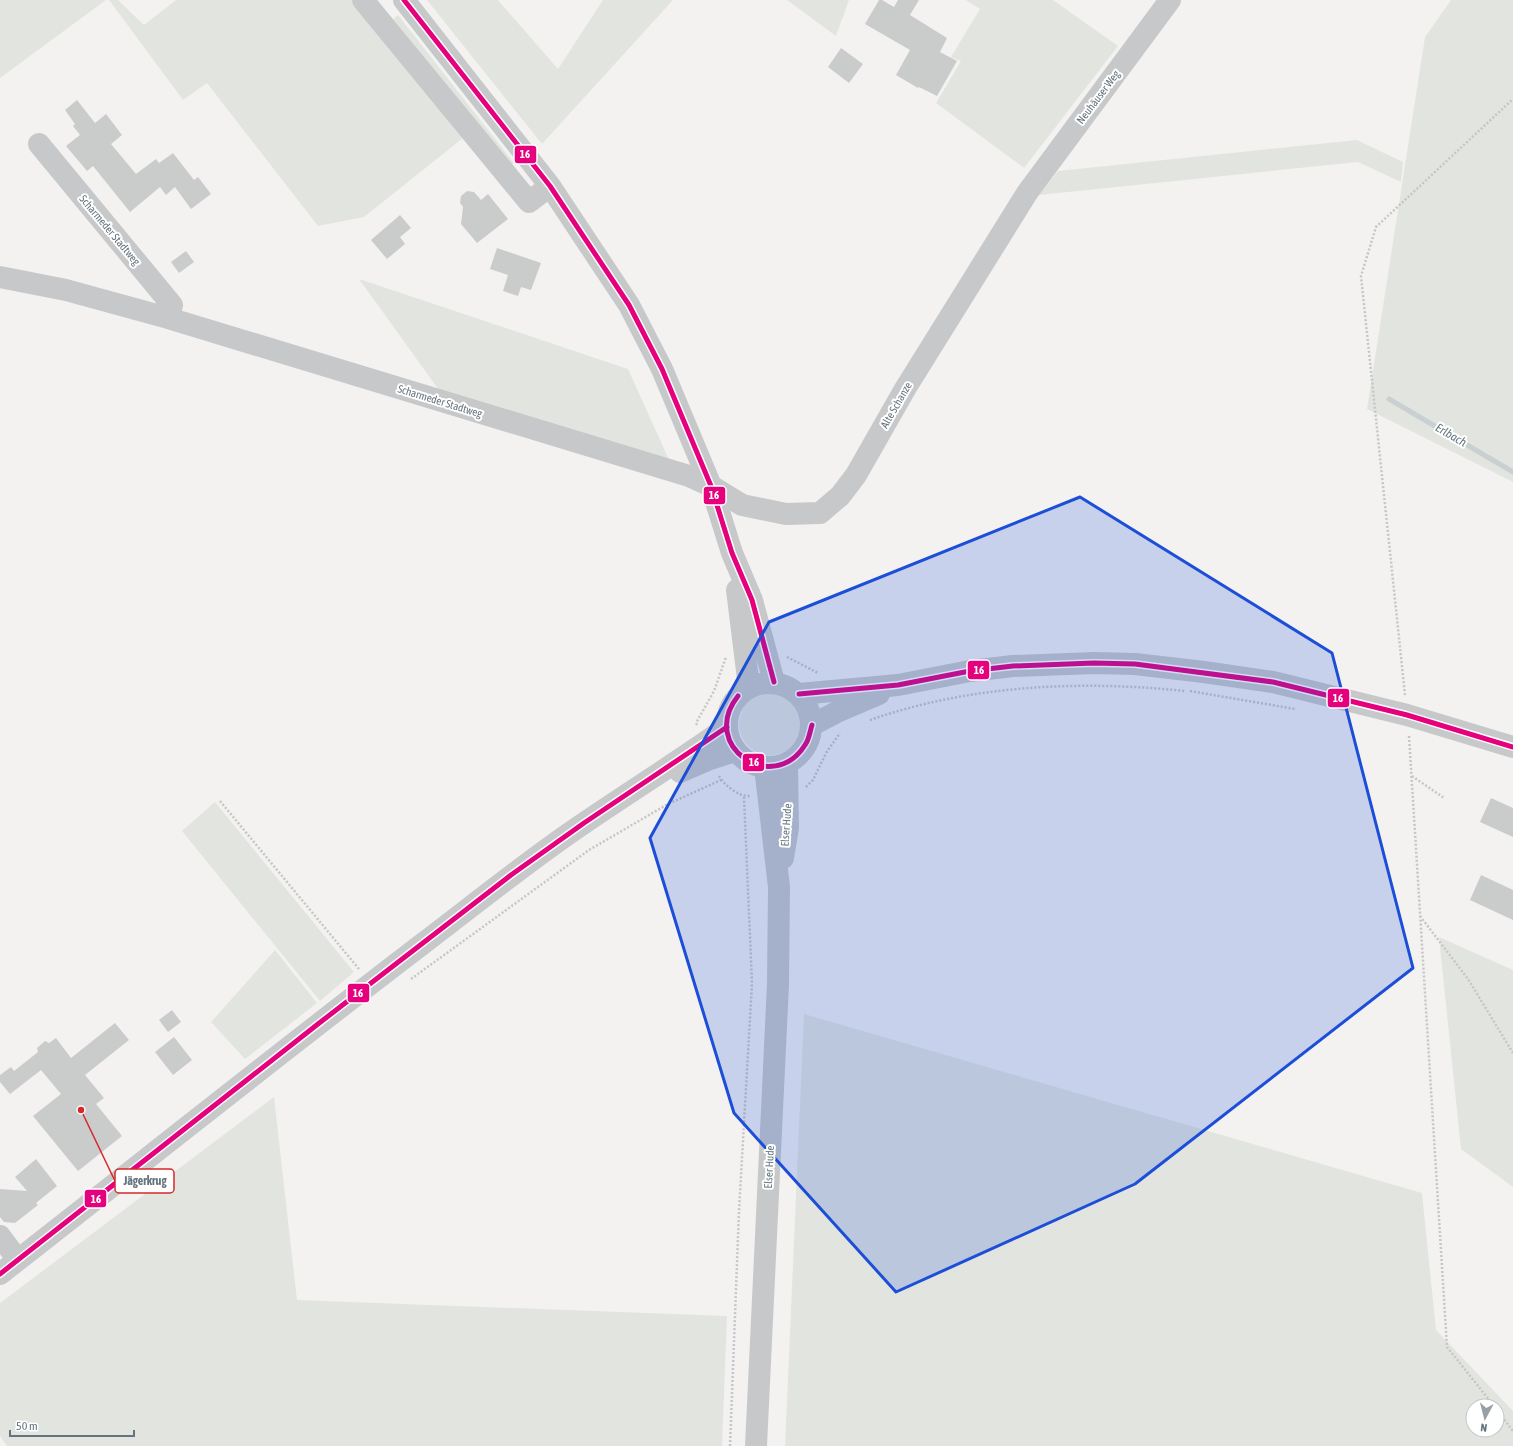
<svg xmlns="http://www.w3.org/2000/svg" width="1513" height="1446" viewBox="0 0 1513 1446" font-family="'Asap Condensed',sans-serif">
<rect width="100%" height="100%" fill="#f3f2f1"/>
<path fill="#e2e5df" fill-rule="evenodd" d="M0,0H106L0,78Z
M109,0H118L144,25L176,0H354L463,138L364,217L318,226L207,83L183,100Z
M427,0H498L558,69L603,0H673L542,144Z
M787,0H849L836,36Z
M966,0H1053L1118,46L1024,168L936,103L961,61L951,57L980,9Z
M1451,0H1513V482L1367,409L1425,37Z
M398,15L514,163L510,166L393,19Z
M1357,140L1403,162L1401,182L1358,162L1039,195L1058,171Z
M359,279L628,369L670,462L444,397Z
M739 724a31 31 0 1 1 62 0a31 31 0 1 1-62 0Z
M215,802L354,972L320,1001L182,831Z
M1439,937L1513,970V1187L1461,1149Z
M275,950L317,1003L245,1059L211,1022Z
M804,1014L1422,1193L1436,1330L1513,1411V1446H785ZM1473,1406H1497V1430H1473Z
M274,1097L297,1300L727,1316L722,1446H7L0,1436V1303Z"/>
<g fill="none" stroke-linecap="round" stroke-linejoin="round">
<path stroke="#c8d0d2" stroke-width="5" d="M1389,399L1513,472"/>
</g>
<path fill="#cacbcb" d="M879,0H882L894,7L898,0H919L910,15L947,38L940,52L957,61L937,96L919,87L918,88L896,75L910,50L865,24Z
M841,48L863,64L849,83L828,67Z
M77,100L95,123L106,114L122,135L111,144L136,174L156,159L159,163L173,153L194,180L198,177L211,194L191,209L175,187L166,195L160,187L130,212L93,166L87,171L66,146L80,135L73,126L75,124L65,110Z
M467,191L474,192L481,200L488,194L508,219L477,243L461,224L463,207L460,203L461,196Z
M400,215L411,228L400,237L405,244L387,259L371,240Z
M497,248L541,263L531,290L521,287L518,296L503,291L508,275L490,269Z
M186,251L194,262L179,273L171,262Z
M1491,798L1513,808V837L1480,822Z
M1481,875L1513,890V920L1470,900Z
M172,1010L181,1022L168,1032L159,1020Z
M115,1023L129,1040L85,1075L104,1098L96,1104L122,1136L78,1171L33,1116L61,1094L41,1070L10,1094L0,1082V1075L11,1067L14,1071L38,1052L37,1048L45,1041L49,1043L56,1038L71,1058Z
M174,1037L192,1060L173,1075L155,1052Z
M36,1159L57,1186L36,1203L38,1205L15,1223L4,1222L0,1217V1189L27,1191L15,1177Z"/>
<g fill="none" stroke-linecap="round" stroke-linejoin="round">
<path stroke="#c5c6c6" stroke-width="2.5" stroke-dasharray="2 2" stroke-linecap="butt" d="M787,657L818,673
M1190,691L1295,709
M1405,695L1361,276L1376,227L1513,99
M870,720C970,685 1080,680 1185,691
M697,725L696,723L714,691L726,657
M1409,736L1447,1347L1494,1406
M719,776C724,785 739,797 750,796
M1412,776L1444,798
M806,787L813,780L826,753L840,733
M220,801L359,969
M1420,916L1468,979L1513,1053
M411,979L589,850L668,804L721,780
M1497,1410L1513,1431
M730,1446L739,1211L752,983L744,797"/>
<path stroke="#c7c8c9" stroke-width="22" d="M363,0L529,202L550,186
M404,0L550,186L629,305L662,369L711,486L732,553L752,600L774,682
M39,144L172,305L168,318
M0,277L66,290L168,318L689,476L711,486L742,505L786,514L820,513L840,496L856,475L905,389L1027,193L1170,0
M737,590L749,687
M727 725a42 42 0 1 1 84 0a42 42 0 1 1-84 0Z
M799,694L898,685L970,671L1013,666L1094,663L1135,664L1204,672L1273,682L1407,715L1513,747
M812,725L837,712L879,694
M680,772L710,759L735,751
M783,858L788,828L787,764
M0,1236L18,1260
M0,1274C142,1163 282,1051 425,942C471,907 517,870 564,837C618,799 674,765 727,727
M756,1446L778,984L779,887L765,767"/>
<g stroke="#fff" stroke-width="8">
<path id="bus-1" d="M404,0L550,186L629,305L662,369L711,486L732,553L752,600L774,682
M799,694L898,685L970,671L1013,666L1094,663L1135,664L1273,682L1407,715L1513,747
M738,696C698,746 773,796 805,745C809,740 810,731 812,725
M0,1274L318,1024L511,875L584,823L727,727"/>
</g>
<use href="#bus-1" stroke="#e5007d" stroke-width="5"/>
</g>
<path fill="#1d4ed8" fill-opacity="0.2" stroke="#1d4ed8" stroke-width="3" stroke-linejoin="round" d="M1080,497L1332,653L1413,968L1135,1184L896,1292L734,1113L650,838L769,622Z"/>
<g text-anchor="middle" stroke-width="4" stroke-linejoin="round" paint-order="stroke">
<g font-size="11" fill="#65747e" stroke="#fff">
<text transform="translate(1098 97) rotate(-53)" y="4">Neuhäuser Weg</text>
<text transform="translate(110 230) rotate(50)" y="4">Scharmeder Stadtweg</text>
<text transform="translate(440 401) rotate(17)" y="4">Scharmeder Stadtweg</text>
<text transform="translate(896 405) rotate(-60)" y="4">Alte Schanze</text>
<text transform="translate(786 825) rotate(-86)" y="4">Elser Hude</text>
<text transform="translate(769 1167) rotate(-87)" y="4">Elser Hude</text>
</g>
<g font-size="12" font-style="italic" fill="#60767c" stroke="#fff">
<text transform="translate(1451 435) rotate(30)" y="4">Erlbach</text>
</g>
</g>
<path fill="none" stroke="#d62828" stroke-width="1.5" d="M81 1110L115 1181"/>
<circle fill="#d62828" stroke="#fff" stroke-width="1.5" cx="81" cy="1110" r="4"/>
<rect fill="#fff" stroke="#d62828" stroke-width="1.5" x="115" y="1169" width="59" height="24" rx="4"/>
<g font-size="12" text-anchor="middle" font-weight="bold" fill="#65747e">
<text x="145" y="1185">Jägerkrug</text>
</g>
<g stroke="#fff" stroke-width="1.5">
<rect x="514" y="145" width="23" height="19" rx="4" fill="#e5007d"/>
<rect x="703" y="486" width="23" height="19" rx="4" fill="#e5007d"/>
<rect x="967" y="660" width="23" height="20" rx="4" fill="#e5007d"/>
<rect x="1327" y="688" width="23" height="20" rx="4" fill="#e5007d"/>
<rect x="742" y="753" width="23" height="19" rx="4" fill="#e5007d"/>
<rect x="347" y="983" width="23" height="20" rx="4" fill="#e5007d"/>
<rect x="84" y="1189" width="23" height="19" rx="4" fill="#e5007d"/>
</g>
<g font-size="11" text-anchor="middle" font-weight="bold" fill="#fff">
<text x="525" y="158">16</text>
<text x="714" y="499">16</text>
<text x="979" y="674">16</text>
<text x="1338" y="702">16</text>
<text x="754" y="766">16</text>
<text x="358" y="997">16</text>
<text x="96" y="1203">16</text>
</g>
<g transform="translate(1485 1418) rotate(187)"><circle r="19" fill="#ffffff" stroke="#c1c7cb"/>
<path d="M0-3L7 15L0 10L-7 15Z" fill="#97a0a6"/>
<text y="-6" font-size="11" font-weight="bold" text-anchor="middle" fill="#65747e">N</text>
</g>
<path d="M10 1430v6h124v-6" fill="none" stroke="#65747e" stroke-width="2"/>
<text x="16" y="1430" font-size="12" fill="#65747e" stroke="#ffffff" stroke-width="3" paint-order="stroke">50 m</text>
</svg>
